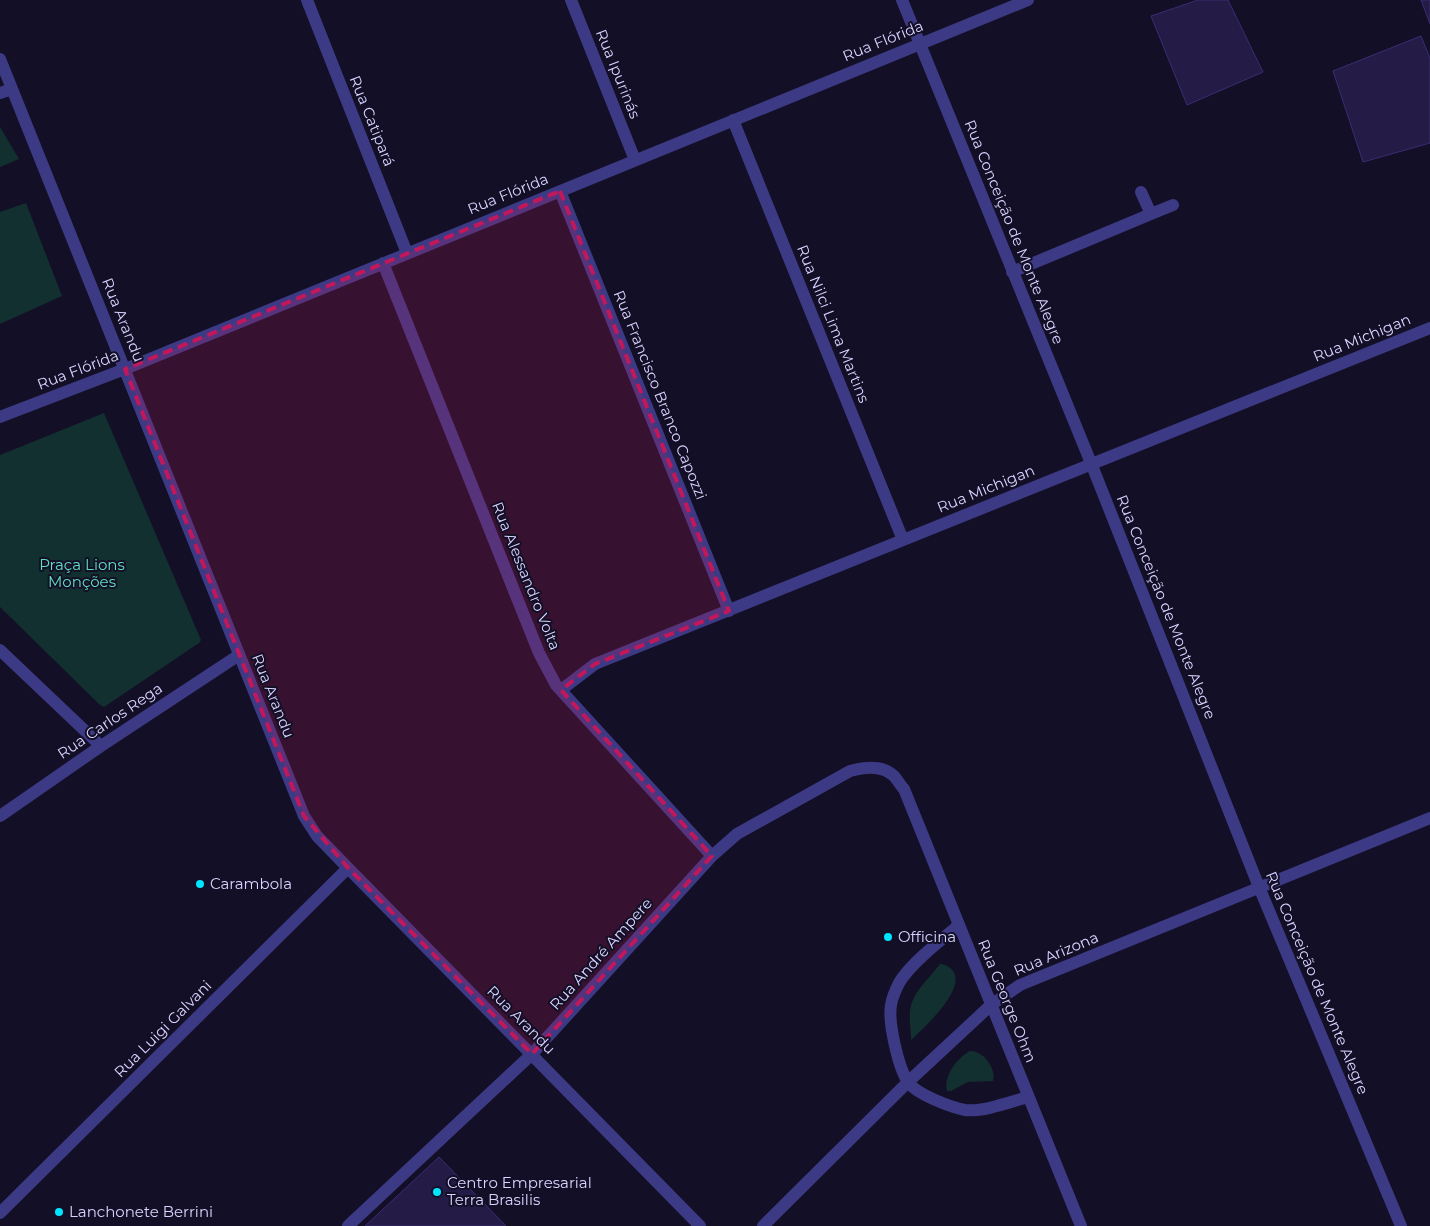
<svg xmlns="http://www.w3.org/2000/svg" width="1430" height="1226" viewBox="0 0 1430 1226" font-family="Montserrat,sans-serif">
<rect width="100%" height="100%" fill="#130f26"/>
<path fill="#12302f" d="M0,127L19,159L0,167Z
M26,203L62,296L0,324V212Z
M104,413L201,640L199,643L104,707L100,705L0,607V455Z
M940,964C945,964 950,967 953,971C967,989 923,1029 911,1040C911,1031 909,1021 910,1011C912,992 929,979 940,964Z
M970,1051C983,1050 997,1069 993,1081L968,1082L951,1091H947C943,1076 958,1057 970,1051Z"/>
<path fill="#241b47" stroke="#3b2d73" d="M1198,0H1228L1263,72L1187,105L1151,16Z
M1421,0H1430V24Z
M1421,36L1430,58V143L1363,162L1333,71Z
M439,1157L506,1226H365Z"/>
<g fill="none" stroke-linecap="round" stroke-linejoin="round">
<path stroke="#3d3a85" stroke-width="12" d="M307,0L407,253
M571,0L635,160
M902,0L1091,463L1259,887L1401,1226
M0,59L304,816L317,836L348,868L700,1226
M0,93L12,89
M733,120L903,540
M560,191L729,611
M1151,214L1173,205
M383,263L539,653L556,685L712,856
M1012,272L1151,214L1141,192
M0,417L125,369L1028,0
M0,650L101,746
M561,690L595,664L1430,328
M0,816L101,746L239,655
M959,925C942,939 910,964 899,983C896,989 892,998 891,1005C888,1022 898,1067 908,1082C916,1094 950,1107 965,1110C984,1112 1010,1102 1028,1097
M0,1213L348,868
M348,1226L532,1054L712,856L737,834L850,771C864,767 882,764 894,776C897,779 900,785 904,789L1081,1226
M763,1226L908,1082L991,1005L1020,985L1430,818"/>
</g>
<path fill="#c2185b" fill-opacity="0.2" stroke="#c2185b" stroke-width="4" stroke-dasharray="10 6" stroke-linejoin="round" d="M560,191L729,611L595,664L561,690L712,856L532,1054L348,868L304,816L125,369Z"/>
<g fill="#00e5ff" stroke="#130f26" stroke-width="2">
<circle cx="200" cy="884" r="5"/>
<circle cx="888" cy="937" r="5"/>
<circle cx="437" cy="1192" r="5"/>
<circle cx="59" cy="1212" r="5"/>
</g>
<g text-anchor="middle" stroke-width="4" stroke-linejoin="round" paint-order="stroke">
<g font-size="15" fill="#d9d4ff" stroke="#130f26">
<text transform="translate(883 41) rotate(-22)" y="5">Rua Flórida</text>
<text transform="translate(618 74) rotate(68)" y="5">Rua Ipurinás</text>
<text transform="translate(372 121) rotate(68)" y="5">Rua Catipará</text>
<text transform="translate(508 194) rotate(-22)" y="5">Rua Flórida</text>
<text transform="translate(1014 232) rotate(68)" y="5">Rua Conceição de Monte Alegre</text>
<text transform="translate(123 320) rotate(68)" y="5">Rua Arandu</text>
<text transform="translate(833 324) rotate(68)" y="5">Rua Nilci Lima Martins</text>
<text transform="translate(1362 338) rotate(-22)" y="5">Rua Michigan</text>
<text transform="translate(78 370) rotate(-21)" y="5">Rua Flórida</text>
<text transform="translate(660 395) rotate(68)" y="5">Rua Francisco Branco Capozzi</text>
<text transform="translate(986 489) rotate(-22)" y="5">Rua Michigan</text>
<text transform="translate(526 576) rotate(68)" y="5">Rua Alessandro Volta</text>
<text transform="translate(1166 607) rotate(68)" y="5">Rua Conceição de Monte Alegre</text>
<text transform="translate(273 696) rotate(68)" y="5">Rua Arandu</text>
<text transform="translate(110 721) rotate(-34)" y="5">Rua Carlos Rega</text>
<text transform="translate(601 954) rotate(-48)" y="5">Rua André Ampere</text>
<text transform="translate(1056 954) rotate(-23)" y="5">Rua Arizona</text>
<text transform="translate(1317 983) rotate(67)" y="5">Rua Conceição de Monte Alegre</text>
<text transform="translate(1007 1001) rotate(68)" y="5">Rua George Ohm</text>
<text transform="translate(521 1020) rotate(45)" y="5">Rua Arandu</text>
<text transform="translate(163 1029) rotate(-45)" y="5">Rua Luigi Galvani</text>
</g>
<g font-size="15" fill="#5fe0c0" stroke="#130f26">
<text x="82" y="570">Praça Lions<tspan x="82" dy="17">Monções</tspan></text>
</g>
<g font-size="15" fill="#d9d4ff" stroke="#130f26" text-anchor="start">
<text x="210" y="889">Carambola</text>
<text x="898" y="942">Officina</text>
<text x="447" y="1188">Centro Empresarial<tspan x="447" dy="17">Terra Brasilis</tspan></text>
<text x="69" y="1217">Lanchonete Berrini</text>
</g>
</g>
</svg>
